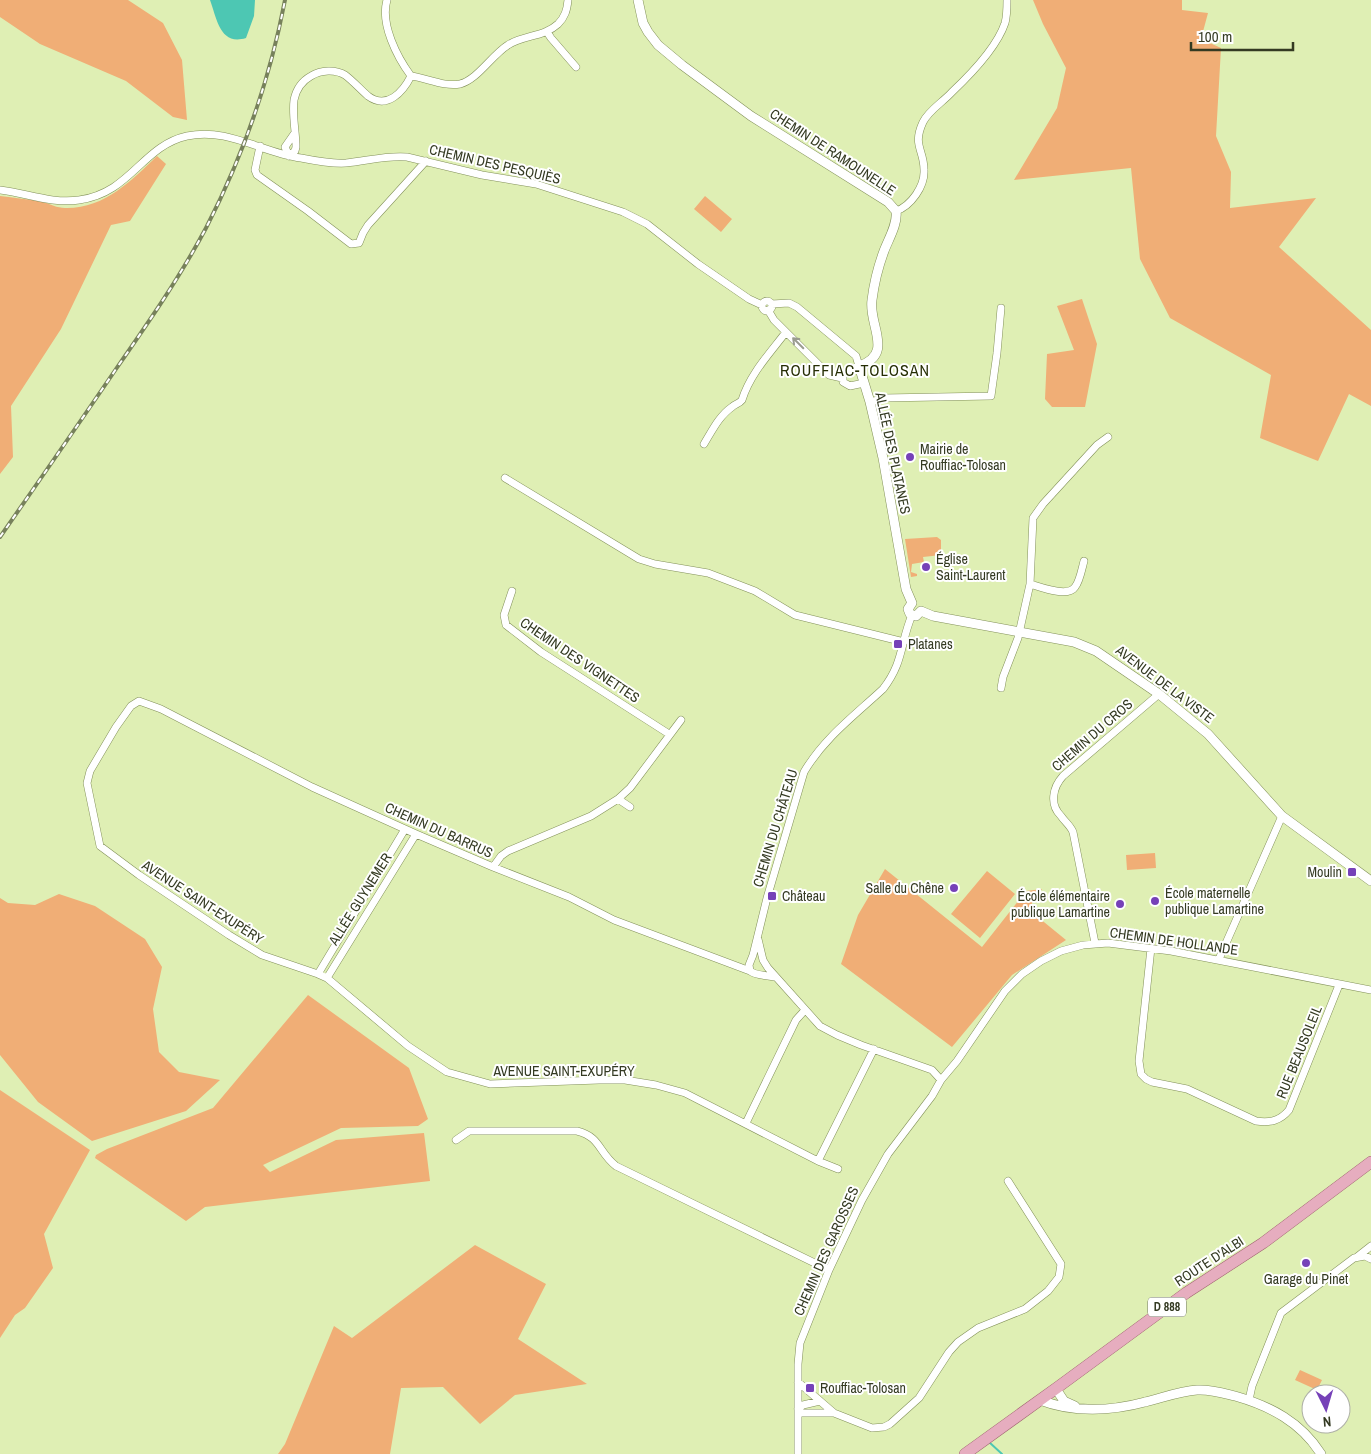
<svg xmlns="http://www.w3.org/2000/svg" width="1371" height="1454" viewBox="0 0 1371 1454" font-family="'Archivo Narrow',sans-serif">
<rect width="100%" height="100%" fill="#dfefb4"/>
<path fill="#f0ae76" d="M0,0H128L163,23L182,60L187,120L173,117L126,81L40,44L0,17Z
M1033,0H1182V10L1208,13L1201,39L1221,48L1216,136L1231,172L1230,208L1316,198L1279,247L1371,330V406L1349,394L1318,461L1260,438L1271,375L1170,318L1140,259L1131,168L1014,180L1057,108L1066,68L1043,24Z
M157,156L166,164L130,221L111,225L61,329L11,406L13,457L0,474V196C14,198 29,199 43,202C50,204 57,208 65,208C104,209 131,181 157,156Z
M705,196L732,219L721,232L694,209Z
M1082,299L1097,344L1085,407H1052L1045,399L1047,354L1074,350L1057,306Z
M937,537L941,540V555L923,557L924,562L912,564L911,572L917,574V576L911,577L905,539Z
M1155,853L1156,868L1127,870L1126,855Z
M885,869L982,947L1026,891L1042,889L1028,909L1066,940L1012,975L952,1047L841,964L858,915Z
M987,871L1015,894L980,938L951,914Z
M59,894L95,906L145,939L162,967L153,1009L159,1052L179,1072L220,1080L186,1111L92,1141L38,1102L0,1055V898L8,903L35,905Z
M308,995L409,1068L428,1119L418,1126L341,1128L263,1165L270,1172L336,1140L424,1133L430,1181L205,1207L186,1221L95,1158L96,1155L107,1149L213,1108Z
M0,1090L90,1150L44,1234L53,1268L25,1308L15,1315L0,1338Z
M475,1245L546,1284L518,1339L587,1384L515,1395L480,1424L443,1387L401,1388L390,1454H278L285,1444L334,1326L352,1338Z
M1300,1370L1322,1380L1317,1390L1295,1380Z"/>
<path fill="#4dc7b3" d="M210,0H255L254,16L246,38C220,46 217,19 210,0Z"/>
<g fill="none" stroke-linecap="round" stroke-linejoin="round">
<path stroke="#4dc7b3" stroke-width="2" d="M989,1442L1002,1454"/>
<g stroke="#83915a" stroke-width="8">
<path id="minor" d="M547,32L551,38L576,67
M411,76C427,78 444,87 460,84C477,80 492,55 508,45C523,35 544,37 558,24C565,17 567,10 568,0
M294,134L285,147L289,156L295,151L296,147C296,132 292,116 294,100C296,90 302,81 311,76C321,70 335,69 345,75C353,81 360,89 368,96C387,110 403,92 411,76C397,57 380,24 387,0
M260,146L255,170L257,175L308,211L351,244L359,243L363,233L368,225L426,161
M0,190C26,193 52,204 79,200C131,193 142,146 187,136C228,127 262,153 301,158C316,161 332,164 346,163C367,161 387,155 407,157L482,175L536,184L623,212L647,224L698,264L749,299L762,305
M896,211C911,206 925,186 924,170C924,149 912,146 923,122C929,110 943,102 952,92C970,75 997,47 1005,23C1007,16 1007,7 1007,0
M762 306a5 5 0 1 1 10 0a5 5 0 1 1-10 0Z
M772,304L789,303L797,307L856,356L859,366L850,369L843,375V382L850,386L864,383
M768,310L774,320L829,375L842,378
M870,402L884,398L991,396L997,353L1001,308
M704,444C712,431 719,416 732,407C735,404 739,404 742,400C750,374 770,353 786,332
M505,478L639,559L655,564L708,573L755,591L795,615L904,642
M1030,584C1040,587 1068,598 1075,587C1080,581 1082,568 1084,561
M512,591L504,615L506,625L541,652L669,734
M1001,688L1003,677L1018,638L1030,584L1033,518L1043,504L1097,445L1108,437
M630,807L618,799L630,788L681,720
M493,867L501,856L508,851L591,816L618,799
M758,939L763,960L768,968L820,1026L837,1035L861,1045L932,1070L941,1080
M1095,943L1073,832C1070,825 1065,822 1061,816C1049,804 1053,787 1063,776L1159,694
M1151,948L1139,1061L1141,1074L1146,1079L1152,1082L1187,1089L1256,1121C1270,1123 1280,1121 1289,1110L1339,985
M1219,959L1282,816
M750,971L614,920L569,897L493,867L416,834L312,787L161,709L139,701L131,706L116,727L90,771L87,783L100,846L139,875L229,935L262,955L318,974L327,978L408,1046L447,1072L490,1084L599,1080H625L656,1085L685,1093L818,1161L874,1049
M318,974L405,829
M775,977C767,975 756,976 750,971L749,965L753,955L767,898L804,772C824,738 855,715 883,689C904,662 900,643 912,615
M327,978L416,834
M746,1123L796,1020L805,1010
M456,1140L469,1131H577C601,1137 598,1152 616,1166L829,1270
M818,1161L838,1169
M1357,1257L1371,1246
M798,1382L834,1413L872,1428L884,1427L890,1424L919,1398L949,1352L958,1342L978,1328L1025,1309L1048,1291L1059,1277L1061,1264L1008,1181
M1249,1400L1252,1386L1281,1313L1354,1258L1365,1256L1371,1259
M798,1409L803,1405L820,1401
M798,1413H834
M798,1454V1364L800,1343L829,1270L862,1200L888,1154L932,1096L941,1080L957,1061L1005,991L1022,974L1041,961L1061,951L1083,945L1108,943L1171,951L1371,990"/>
</g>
<g stroke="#83915a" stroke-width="10">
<path id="tertiary" d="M638,0L643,23L648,32L658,45L682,65L751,116L888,202L896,211C898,224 888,240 884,251C878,267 874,284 872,300C868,325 895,354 859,366L870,402L883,458L906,589L912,603
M912,603L908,609L910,614L916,616L921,611
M921,611L933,616L1074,642L1096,651L1159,694L1208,734L1282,816L1371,881
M1056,1389L1064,1401L1075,1406
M1040,1400C1073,1413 1112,1411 1145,1402C1162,1398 1180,1391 1197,1390C1210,1389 1223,1393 1235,1396C1270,1406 1301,1422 1321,1454"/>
</g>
<g stroke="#9d616d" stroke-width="12">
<path id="primary" d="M965,1454L1058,1387L1186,1293L1263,1243L1371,1162"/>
</g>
<use href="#minor" stroke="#fff" stroke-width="7"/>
<use href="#tertiary" stroke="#fff" stroke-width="9"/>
<use href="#primary" stroke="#e6adbf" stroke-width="11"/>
<g stroke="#77815b" stroke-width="4">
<path id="rail" d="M0,537C39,481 78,425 116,369C148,323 180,277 206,228C243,156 270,79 285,0"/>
</g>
<use href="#rail" stroke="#fff" stroke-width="2" stroke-dasharray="5.5" stroke-linecap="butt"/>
</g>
<defs><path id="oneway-shaft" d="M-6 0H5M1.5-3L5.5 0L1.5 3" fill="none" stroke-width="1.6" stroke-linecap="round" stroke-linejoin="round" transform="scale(1.25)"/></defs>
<use stroke="#9a9c90" href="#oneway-shaft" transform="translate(798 343) rotate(-135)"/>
<g fill="#7641b8" stroke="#fff" stroke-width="2">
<circle cx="910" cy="457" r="5"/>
<circle cx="926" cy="567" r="5"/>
<rect x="893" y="639" width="10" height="10" rx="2.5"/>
<rect x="1347" y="867" width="10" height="10" rx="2.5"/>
<circle cx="954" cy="888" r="5"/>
<rect x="767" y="891" width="10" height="10" rx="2.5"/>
<circle cx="1155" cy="901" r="5"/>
<circle cx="1120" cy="904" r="5"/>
<circle cx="1306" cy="1263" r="5"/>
<rect x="805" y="1383" width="10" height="10" rx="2.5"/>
</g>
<g text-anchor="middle" stroke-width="4" stroke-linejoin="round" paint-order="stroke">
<rect fill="#fff" stroke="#717564" stroke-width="1" x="1148" y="1297.5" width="38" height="19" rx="4"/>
<g font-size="12" font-weight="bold" fill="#343a22">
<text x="1167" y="1311">D 888</text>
</g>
<g font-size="14" fill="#343a22" stroke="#fff">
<text transform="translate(833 152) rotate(33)" y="5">CHEMIN DE RAMOUNELLE</text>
<text transform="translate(495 164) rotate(13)" y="5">CHEMIN DES PESQUIÈS</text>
<text transform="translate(893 453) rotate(78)" y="5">ALLÉE DES PLATANES</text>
<text transform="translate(580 660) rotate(34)" y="5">CHEMIN DES VIGNETTES</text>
<text transform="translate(1165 684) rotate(37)" y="5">AVENUE DE LA VISTE</text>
<text transform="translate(1092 735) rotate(-41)" y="5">CHEMIN DU CROS</text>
<text transform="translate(775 828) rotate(-73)" y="5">CHEMIN DU CHÂTEAU</text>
<text transform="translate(439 830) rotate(24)" y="5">CHEMIN DU BARRUS</text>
<text transform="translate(360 899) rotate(-58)" y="5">ALLÉE GUYNEMER</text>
<text transform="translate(203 902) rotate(33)" y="5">AVENUE SAINT-EXUPÉRY</text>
<text transform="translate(1174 941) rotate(8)" y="5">CHEMIN DE HOLLANDE</text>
<text transform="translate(1299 1052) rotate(-68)" y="5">RUE BEAUSOLEIL</text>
<text x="564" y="1076">AVENUE SAINT-EXUPÉRY</text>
<text transform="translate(826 1251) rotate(-66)" y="5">CHEMIN DES GAROSSES</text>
<text transform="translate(1209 1261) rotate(-33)" y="5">ROUTE D'ALBI</text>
</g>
<g font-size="14" fill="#343a22" stroke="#fff" text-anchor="start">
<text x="920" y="454">Mairie de<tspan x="920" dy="16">Rouffiac-Tolosan</tspan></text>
<text x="936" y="564">Église<tspan x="936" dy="16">Saint-Laurent</tspan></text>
<text x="908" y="649">Platanes</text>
<text x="1342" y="877" text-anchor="end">Moulin</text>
<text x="944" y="893" text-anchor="end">Salle du Chêne</text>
<text x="1165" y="898">École maternelle<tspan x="1165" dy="16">publique Lamartine</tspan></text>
<text x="782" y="901">Château</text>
<text x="1110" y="901" text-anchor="end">École élémentaire<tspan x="1110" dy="16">publique Lamartine</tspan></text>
<text x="1306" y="1284" text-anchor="middle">Garage du Pinet</text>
<text x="820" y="1393">Rouffiac-Tolosan</text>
</g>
<g font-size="16" letter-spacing="1" fill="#262e04" stroke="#fff">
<text x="855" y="376">ROUFFIAC-TOLOSAN</text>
</g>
</g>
<g transform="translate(1326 1409) rotate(175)"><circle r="24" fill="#ffffff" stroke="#aeb0a7"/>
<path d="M0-4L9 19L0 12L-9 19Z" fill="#7641b8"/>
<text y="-8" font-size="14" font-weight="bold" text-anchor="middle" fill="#343a22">N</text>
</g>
<path d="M1191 42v8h102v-8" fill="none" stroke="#343a22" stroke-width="2.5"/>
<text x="1198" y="42" font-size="15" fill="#343a22" stroke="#ffffff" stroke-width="4" paint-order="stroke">100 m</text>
</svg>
